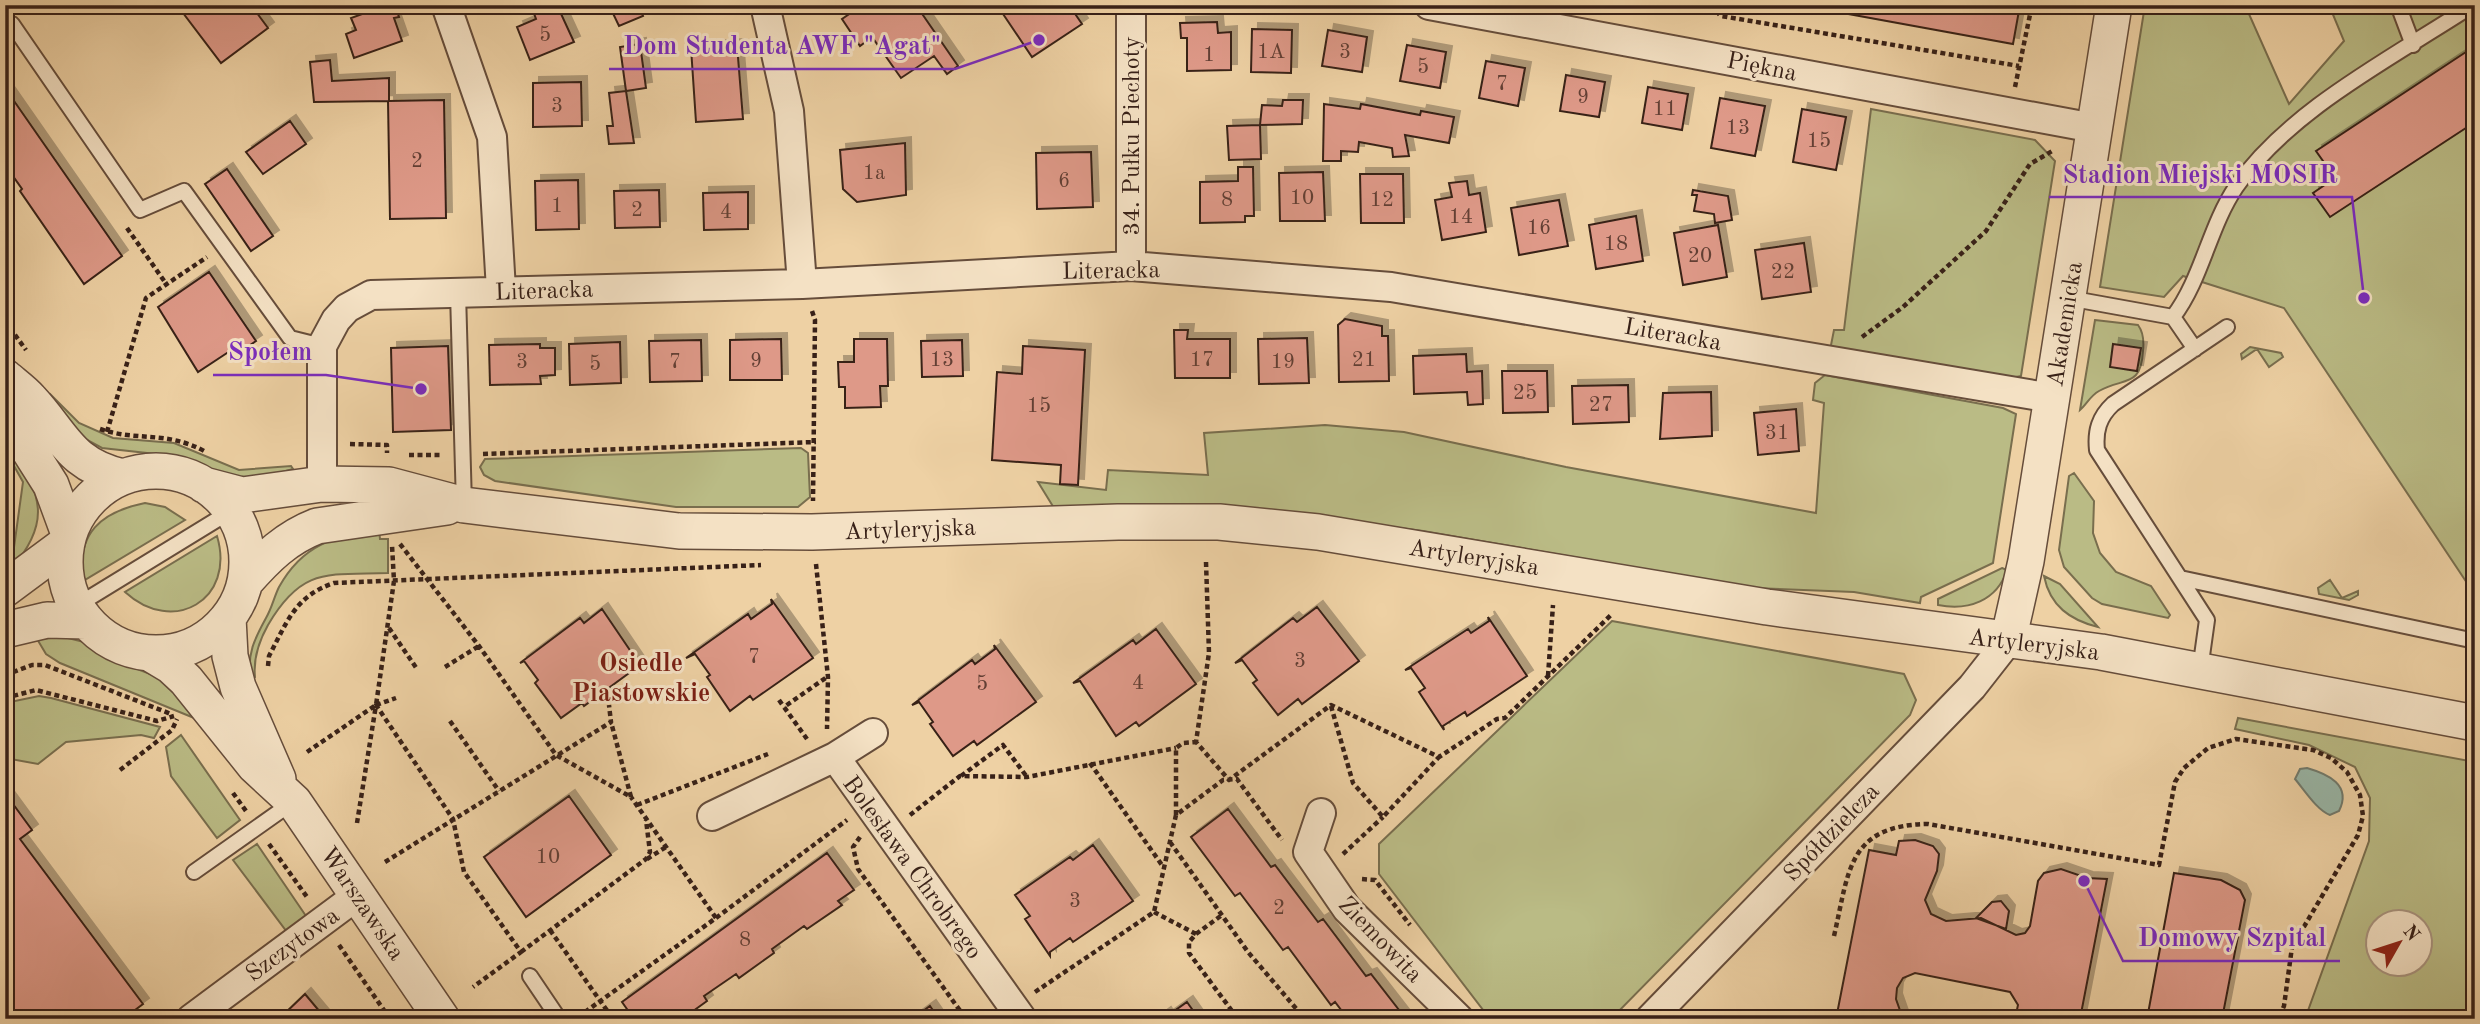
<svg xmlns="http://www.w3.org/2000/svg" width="2480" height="1024" viewBox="0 0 2480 1024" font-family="'Old Standard TT',serif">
<defs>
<filter id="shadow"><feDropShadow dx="6" dy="-6" stdDeviation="0" flood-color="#0004"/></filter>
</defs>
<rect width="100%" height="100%" fill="#eed1a4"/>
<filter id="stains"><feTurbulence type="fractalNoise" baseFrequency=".00286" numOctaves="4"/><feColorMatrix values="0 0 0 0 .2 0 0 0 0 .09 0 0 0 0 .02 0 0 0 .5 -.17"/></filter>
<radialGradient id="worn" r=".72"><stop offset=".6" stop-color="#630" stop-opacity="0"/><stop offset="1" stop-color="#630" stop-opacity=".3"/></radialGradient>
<path fill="#babb85" stroke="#796e4e" stroke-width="2" fill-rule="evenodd" d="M2145,5H2245L2289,104L2344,41L2329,5H2384L2385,11L2398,5H2475V595L2284,308L2183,276L2164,297L2100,287Z
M1871,109L2035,140L2055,161L2021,376L2006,379L1837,350L1831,345L1834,330H1844Z
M2095,320L2138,325C2144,333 2144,342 2143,351C2141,388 2124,377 2099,391C2090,396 2087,404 2080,410Z
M2250,347L2281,353L2283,357L2269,367L2257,349L2242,359L2241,354Z
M1825,375L2003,408L2016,414L1993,563L1921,597L1920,603L1854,592L1752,588L1423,531L1222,505L1054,508L1038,482L1106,490L1108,470L1208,475L1204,433L1325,425L1404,432L1566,467L1816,513L1824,403L1813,400L1815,383Z
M50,394L79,423L113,438L174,443L239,470L291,466L293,469L253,480L213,475L174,456L102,448L76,434L43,399Z
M5,434C34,488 59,514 11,569L23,482L5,450Z
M801,448L808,453L810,497L798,507H676L495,481L484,475L480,467L485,459Z
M2074,473L2094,501L2093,533L2100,553L2116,572L2151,586L2170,615L2168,618L2102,604L2092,598L2064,567L2059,550L2069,476Z
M145,503L165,507L185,520L83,581C76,533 101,512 145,503Z
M379,529L380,539H388V573C327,575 302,567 268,625C259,641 253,658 255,677L251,680C246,655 255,638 266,618C272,608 274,597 279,587C303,544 333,537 379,529Z
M217,536C236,600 173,636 125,592Z
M2002,568L2007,570C1997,601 1968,611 1938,605V599Z
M2044,576L2060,584L2098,627C2070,620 2050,606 2044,576Z
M2330,580L2342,598L2358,591V595L2349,600L2319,594L2318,588Z
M1612,621L1904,674L1916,700L1910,715L1611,1019H1490L1379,874V844Z
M64,637L84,642L124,664L161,678L199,720L60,663L46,654L37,639Z
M39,696L51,698L160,727L154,738L141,735L66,742L38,764L5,758V703Z
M2238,718L2475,762V1019H2305L2369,841L2370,798L2355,767L2309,745L2235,729ZM2378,922H2420V964H2378Z
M181,735L240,820L217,838L171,776L166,747Z
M257,844L306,916L287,932L233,860Z"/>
<path fill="#99b7a8" stroke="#727b6e" stroke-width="2" d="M2307,768C2328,774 2352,785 2339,811L2330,815C2317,810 2305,791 2295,779L2300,769Z"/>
<path fill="#de9988" stroke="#382118" stroke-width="2" filter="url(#shadow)" d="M177,5H251L268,28L221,63Z
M387,5H395L399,17L394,18L402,41L354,58L346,34L356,30L351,18Z
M531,5H557L574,42L530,60L517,27L536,19Z
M609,5H639L643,16L619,26Z
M851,5H916L958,66L947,74L934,56L901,78L872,37L860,46L842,19L855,10Z
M997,5H1069L1082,24L1032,57Z
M1799,5H2020L2013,44Z
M1217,22L1218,33L1231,32V70L1187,71V38H1181L1180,23Z
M1252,29L1292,30L1291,73L1251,72Z
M1328,30L1367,37L1362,72L1322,66Z
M640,44L646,88L626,91L620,47Z
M737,45L743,119L696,122L691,48Z
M1407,45L1446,52L1440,88L1400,81Z
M2475,46V122L2330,217L2313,193L2335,178L2316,151Z
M330,60L332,81L389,78V101L444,100L446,218L390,219L388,101L314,102L310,62Z
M1486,61L1525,68L1518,106L1479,98Z
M1566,75L1605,82L1599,117L1560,111Z
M581,82L582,126L533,127V83Z
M1648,87L1688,94L1682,130L1642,123Z
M5,88L122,256L84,284L20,191L22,189L10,172L5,171Z
M626,91L634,143L609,144L607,126H613L609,93Z
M1720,98L1765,106L1755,156L1711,148Z
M1283,100H1303L1302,124L1260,125L1262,105L1282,106Z
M1324,104L1360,109L1361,104L1420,115L1421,111L1454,117L1449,143L1405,135L1409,156L1393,157L1392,148L1359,142L1358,152L1341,151V161H1323Z
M1802,109L1846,117L1836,170L1793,162Z
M290,121L306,144L263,174L246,152Z
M1260,125L1261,159L1229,160L1227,126Z
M905,143L906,195L857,202L843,189L840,150Z
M1091,152L1093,207L1037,209L1036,153Z
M1238,167H1253L1254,216H1245V222L1200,223V182L1238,181Z
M227,169L273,236L251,251L205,184Z
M1323,172L1325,221H1280L1279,173Z
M1360,174H1403L1404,223H1361Z
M578,180L579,229L536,230L535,181Z
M1467,181L1469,195L1480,193L1486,232L1442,240L1435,200L1452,197L1449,183Z
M659,190L660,227L615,228L614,191Z
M1693,190L1728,196L1732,220L1715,223L1714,214L1694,211L1697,195H1692Z
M748,192V229L704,230L703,193Z
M1559,200L1568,246L1519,255L1511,208Z
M1636,216L1643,261L1596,269L1589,225Z
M1718,225L1727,277L1683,285L1674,233Z
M1804,243L1811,292L1762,299L1755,250Z
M209,272L256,341L234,356L230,351L198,372L158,307Z
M1345,319L1382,326V336H1388L1389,381L1339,382L1338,325Z
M1174,330H1188L1187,339H1230V378H1175Z
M1307,338L1309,383L1259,384L1258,339Z
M781,339L782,380H730V340Z
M854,339H887L888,386H880L881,407L845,408V387H839L838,362H854Z
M701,340L702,381L650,382L649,341Z
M962,340L963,376L922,377L921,341Z
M620,342L621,383L570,385L569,344Z
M540,344V348H555V375L540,376L541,384L490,385L489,345Z
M2113,344L2141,348L2137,371L2110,367Z
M448,346L451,430L393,432L391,348Z
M1023,346L1085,350L1078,485L1060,484L1061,465L992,460L997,372L1022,374Z
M1466,354L1467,372L1482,371L1483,404L1468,405L1467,392L1414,394L1413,356Z
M1502,371H1547L1548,412L1503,413Z
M1628,385L1629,422L1573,424L1572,386Z
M1711,392L1712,436L1660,439L1663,393Z
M1796,409L1799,451L1758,455L1754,413Z
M771,599L813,658L753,700L750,696L730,711L707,677L710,675L695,654L686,658L748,614L751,619L772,604Z
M1317,607L1359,661L1302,704L1298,699L1278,715L1253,683L1257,680L1242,660L1235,663L1293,618L1297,622Z
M602,609L640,665L584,706L582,703L561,718L535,683L538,680L524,661L520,663L580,618L584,623Z
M1488,617L1527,676L1467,716L1465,712L1443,726L1444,730L1419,692L1425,688L1411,668L1405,670L1468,629L1471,633L1489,621Z
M1156,629L1196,684L1139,726L1136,722L1116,736L1080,681L1073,683L1133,640L1136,644Z
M994,645L1036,702L977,745L974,741L953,756L930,724L933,722L919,702L912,705L972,660L975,664L995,649Z
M5,793L32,830L20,839L143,1004L123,1019H8L5,1015Z
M569,796L611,855L526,917L484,857Z
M1228,809L1271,867L1275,865L1318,922L1323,919L1366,976L1371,974L1406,1019H1348L1335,1002L1331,1005L1288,947L1283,950L1240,893L1235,896L1191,837Z
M1915,840L1933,846L1939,854L1937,871L1925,900L1931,914L1946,921L1981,918L2016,935L2025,933L2030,926L2038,881L2044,873L2061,869L2087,878L2107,879L2080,1019H2015L2018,1005L2010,992L1915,973L1903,978L1897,988L1896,999L1903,1019H1836L1869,850L1896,855L1899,841Z
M1093,845L1133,901L1073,942L1070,938L1050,952V956L1025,919L1030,916L1015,895L1070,857L1073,860Z
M827,853L854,890L838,901L842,905L807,929L804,926L772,949L774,953L739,978L736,974L704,996L707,1001L682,1019H634L622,1002Z
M2174,873L2221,880L2240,890L2245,900L2222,1019H2147Z
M2001,901L2009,911L2006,929L1976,918L1992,902Z
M305,994L326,1019H279Z
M1187,1002L1199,1019H1157L1165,1013L1167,1016Z
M930,1006L939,1019H912Z"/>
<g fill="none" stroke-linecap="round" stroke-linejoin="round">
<g stroke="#664d3b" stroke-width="18">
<path id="service" d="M2398,5L2413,45
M12,24L140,210L184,191L290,338L322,346
M458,293L464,505
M2068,298L2173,317C2202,279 2209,227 2236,187C2290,109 2394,57 2473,5
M2173,317L2195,349
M2180,578L2475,641
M76,606L231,511
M2200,670L2207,620L2097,450C2095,431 2099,417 2113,404L2227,327
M194,872L293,802
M530,976L559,1019"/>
</g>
<g stroke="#664d3b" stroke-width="32">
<path id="minor" d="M446,5L492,137L501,290
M765,5L789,111L802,284
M1131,5V266
M1429,5L2094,128
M322,484V346L336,320L347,308L371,295L802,284L1131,266L1391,287L2052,398
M835,757L873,733
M1321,813L1308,852L1347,909L1459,1019
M712,816L835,757L1022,1019
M191,1019L358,895
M1650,1019L1972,687L2008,641"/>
</g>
<g stroke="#664d3b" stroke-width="38">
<path id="tertiary" d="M5,377C13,384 23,391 30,399C63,434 69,465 123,477
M5,412L51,485L69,534
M65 562a91 91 0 1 1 182 0a91 91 0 1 1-182 0Z
M204,485L242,495L322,484L389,485L464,505L679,531L812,532L1118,522H1219L1318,532L1767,607L2101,652L2475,723
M245,582C267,557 286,538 317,526L447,507
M5,589L67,543
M228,618L230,656L238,687L278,779
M5,630L47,620L86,621
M2008,641L2026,561L2114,5
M151,654L171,666L186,680L255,766L294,802L442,1019"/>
</g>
<path stroke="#382118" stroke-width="4.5" stroke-dasharray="5 3.5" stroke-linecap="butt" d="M1710,5L1721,16L2019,66
M2015,87L2032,5
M127,228L167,285
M812,311L815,320L813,501
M5,321L26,350
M1862,337L1903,307L1986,231L2030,164L2054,150
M100,429C138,442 166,430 206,452
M107,432L146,298L207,257
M350,444L387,445V453
M483,454L816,442
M409,455H443
M5,504L9,481
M400,544L479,646L556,755L631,797L611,722
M1206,562L1209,653L1196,742L1229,780L1331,705L1439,757L1497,719L1505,718L1611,615
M816,564L828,677L827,729
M389,628L417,669
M268,666L269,656C287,622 295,596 334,583L761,565
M445,667L479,646
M5,675L32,665H45L171,714
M1548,676L1553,605
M5,698L36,690L157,721L174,716
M779,700L784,707
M376,705L396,698
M1331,706L1353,783L1383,817L1439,757
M450,721L499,791
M807,739L784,707L827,677
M307,752L376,705L394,581L392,545
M1090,763L1164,868
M120,770L172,730L177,719
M961,776L1003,745L1027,777
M233,793L246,811
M637,805L768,754
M910,815L960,776L1027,777L1176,748
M1176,815V748L1183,743L1196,742
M357,823L376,705L453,819L464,872L521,952L473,987
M860,837L853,847L858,869L966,1019
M1170,842L1248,952L1305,1019
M269,844L307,897
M1343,854L1383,817
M647,859L666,847
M385,862L611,722L609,705
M1362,879L1375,880L1410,925
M1154,912L1196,934L1189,942V953L1238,1019
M716,918L847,820
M550,930L613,1019
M1196,934L1222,915
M1834,936C1849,872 1847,825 1928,824L2159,865L2175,782L2184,768L2208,748L2236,739L2313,750L2331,758L2347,772L2360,795L2363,816L2358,835L2292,947L2284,1006L2278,1019
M339,945L390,1019
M521,952L646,859L650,852L646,820
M1035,992L1154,912L1176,815L1223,780L1237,779L1282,840
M578,1017L716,918L631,797
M1289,1019L1299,1011"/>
<use href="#service" stroke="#f4e1c4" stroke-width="14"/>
<use href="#minor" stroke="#f4e1c4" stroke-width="28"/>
<use href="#tertiary" stroke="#f4e1c4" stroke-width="35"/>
</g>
<g text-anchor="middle" stroke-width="6" stroke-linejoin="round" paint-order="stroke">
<g font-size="21" fill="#623f34">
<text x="545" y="41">5</text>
<text x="1271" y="58">1A</text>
<text x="1345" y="58">3</text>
<text x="1209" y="61">1</text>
<text x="1423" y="73">5</text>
<text x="1502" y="90">7</text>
<text x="1583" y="103">9</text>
<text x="557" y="112">3</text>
<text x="1665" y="115">11</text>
<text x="1738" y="134">13</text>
<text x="1819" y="147">15</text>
<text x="417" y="167">2</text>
<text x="874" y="179">1a</text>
<text x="1064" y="187">6</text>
<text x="1302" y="204">10</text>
<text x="1227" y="206">8</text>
<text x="1382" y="206">12</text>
<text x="557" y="212">1</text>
<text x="637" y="216">2</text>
<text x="726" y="218">4</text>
<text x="1461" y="223">14</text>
<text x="1539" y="234">16</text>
<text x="1616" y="250">18</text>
<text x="1700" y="262">20</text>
<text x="1783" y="278">22</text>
<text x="942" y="366">13</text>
<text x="1202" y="366">17</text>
<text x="1364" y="366">21</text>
<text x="756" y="367">9</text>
<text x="522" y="368">3</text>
<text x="675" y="368">7</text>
<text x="1283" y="368">19</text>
<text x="595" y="370">5</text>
<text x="1525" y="399">25</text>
<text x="1601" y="411">27</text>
<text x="1039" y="412">15</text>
<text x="1777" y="439">31</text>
<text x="754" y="663">7</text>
<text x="1300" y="667">3</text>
<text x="1138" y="689">4</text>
<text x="982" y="690">5</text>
<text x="548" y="863">10</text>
<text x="1075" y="907">3</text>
<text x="1279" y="914">2</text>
<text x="745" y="946">8</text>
</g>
<g font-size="24" fill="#382118" stroke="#f4e1c4">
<text transform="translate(1762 66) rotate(11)" y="8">Piękna</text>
<text transform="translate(1131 136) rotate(-90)" y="8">34. Pułku Piechoty</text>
<text transform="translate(1111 270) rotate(-1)" y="8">Literacka</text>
<text transform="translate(544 290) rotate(-2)" y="8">Literacka</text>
<text transform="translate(2064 324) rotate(-81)" y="8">Akademicka</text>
<text transform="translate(1673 334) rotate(10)" y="8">Literacka</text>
<text transform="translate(910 529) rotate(-2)" y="8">Artyleryjska</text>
<text transform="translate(1474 557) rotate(9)" y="8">Artyleryjska</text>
<text transform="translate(2034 644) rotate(7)" y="8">Artyleryjska</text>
<text transform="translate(1831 832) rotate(-46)" y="8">Spółdzielcza</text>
<text transform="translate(913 867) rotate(54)" y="8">Bolesława Chrobrego</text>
<text transform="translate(363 903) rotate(56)" y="8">Warszawska</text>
<text transform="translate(1381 939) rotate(46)" y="8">Ziemowita</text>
<text transform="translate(292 944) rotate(-36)" y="8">Szczytowa</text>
</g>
<g font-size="26" font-weight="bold" fill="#7a1f14" stroke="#f4e1c4">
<text x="641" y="671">Osiedle<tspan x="641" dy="30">Piastowskie</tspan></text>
</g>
</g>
<path fill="none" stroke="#7b2cbf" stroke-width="2.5" d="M1039 40L955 69H609M2364 298L2352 197H2049M421 389L326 375H213M2084 881L2123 961H2340"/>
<g fill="#7b2cbf" stroke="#f4e1c4" stroke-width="2.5">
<circle cx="1039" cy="40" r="7"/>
<circle cx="2364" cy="298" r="7"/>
<circle cx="421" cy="389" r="7"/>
<circle cx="2084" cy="881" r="7"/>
</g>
<g font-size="26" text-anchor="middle" font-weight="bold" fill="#7b2cbf" stroke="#f4e1c4" stroke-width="6" stroke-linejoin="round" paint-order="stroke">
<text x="782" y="54">Dom Studenta AWF "Agat"</text>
<text x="2200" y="183">Stadion Miejski MOSIR</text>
<text x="270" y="360">Społem</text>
<text x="2232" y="946">Domowy Szpital</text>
</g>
<rect width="2480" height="1024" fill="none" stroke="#eed1a4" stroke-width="28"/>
<rect x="7" y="7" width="2466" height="1010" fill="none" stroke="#382118" stroke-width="3.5"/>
<rect x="14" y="14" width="2452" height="996" fill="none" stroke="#382118" stroke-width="2"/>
<g transform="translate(2399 943) rotate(51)"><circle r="33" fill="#f4e1c4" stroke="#a9947f" stroke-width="2"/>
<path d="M0-5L12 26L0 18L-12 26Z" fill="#8f2418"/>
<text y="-10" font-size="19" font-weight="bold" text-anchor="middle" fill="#382118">N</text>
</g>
<rect width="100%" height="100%" filter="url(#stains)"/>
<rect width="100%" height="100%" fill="url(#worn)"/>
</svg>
